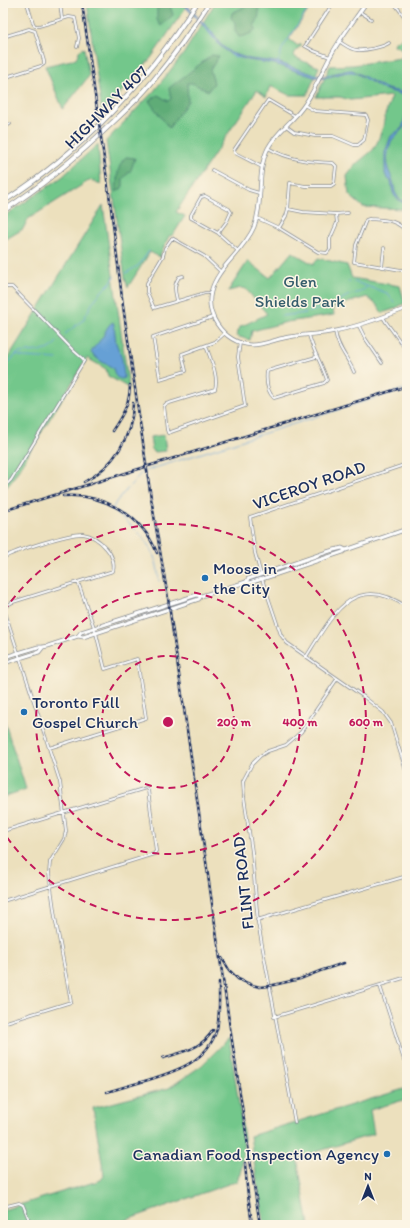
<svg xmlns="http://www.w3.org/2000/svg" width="410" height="1228" viewBox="0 0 410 1228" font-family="Itim,sans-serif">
<rect width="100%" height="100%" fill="#fcf5e5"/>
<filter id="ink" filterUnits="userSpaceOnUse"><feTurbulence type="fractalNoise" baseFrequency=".025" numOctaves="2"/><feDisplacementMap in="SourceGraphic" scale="8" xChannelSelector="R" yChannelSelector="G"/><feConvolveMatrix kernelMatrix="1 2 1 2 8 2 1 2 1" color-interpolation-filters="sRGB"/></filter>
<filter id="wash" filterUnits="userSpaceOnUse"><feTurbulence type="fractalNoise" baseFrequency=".012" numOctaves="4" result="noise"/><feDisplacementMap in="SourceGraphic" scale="16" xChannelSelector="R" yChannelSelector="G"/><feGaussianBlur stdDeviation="0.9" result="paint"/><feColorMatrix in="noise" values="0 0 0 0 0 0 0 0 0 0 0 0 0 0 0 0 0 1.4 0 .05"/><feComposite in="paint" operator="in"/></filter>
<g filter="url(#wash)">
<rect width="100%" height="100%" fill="#ece0bd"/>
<path fill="#73c78b" stroke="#477b74" d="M87,3H189L151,58L102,114Z
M215,3H313L289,39L298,46L300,44L302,46L298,48L293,56L305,62L319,67L307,95H289L270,86L266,97L257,90L176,212L185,216L173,235L169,236L160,255L163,256L159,257L150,252L128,287L125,278L106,141L154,91L184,53Z
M407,36V211L402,209L363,207L349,195L347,176L356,164L373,150L377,143L383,127L385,115L392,96L350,100L340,97H316L330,66L353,65L401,58L405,53L399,47L394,45L395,42Z
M84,48L89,76L63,109L45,66L76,59L79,51Z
M98,144L101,184L90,180L28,219L23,229L3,241V217L62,177Z
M103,205L129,388L108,376L106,369L87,358L11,482L3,491V366Z
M292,252L313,264L318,258L347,265L352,278L400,286L405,303L394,309L382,313L378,306L367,297L333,307L334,315L287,322L252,331L250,340L236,336L240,327L267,314L246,289L241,288L228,291L248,261L270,278Z
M164,435L166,451L155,452L152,451L150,437Z
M3,717L26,789L3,797Z
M229,1038L244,1138L242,1167L237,1181L112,1225H3V1210L101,1180L104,1175L93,1108L169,1088L201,1066Z
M407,1088V1099L370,1110L374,1134L297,1158L309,1225H264L250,1136Z"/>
<path fill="#5eac77" stroke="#3c6e6a" d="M157,3H169L173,15L161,26L157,20Z
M249,3C263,3 260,18 254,26L256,28C253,34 245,36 239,37L235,31V22L231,18L232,13L246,6Z
M212,55L219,56L210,70L214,83L208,91L192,83H187L188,101L169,128L149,101L158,95L168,101L171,99L169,88Z
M126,157L135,158L131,170L123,179V186L121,189L116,192C117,180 117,164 126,157Z"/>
<path fill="#66a0d5" stroke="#40689a" d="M182,3H185L212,32L220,44L231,53L250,59L277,62L316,75L323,76L349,70H352L387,89L406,93L407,95V100L403,95L383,89L354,72H347L324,78L314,77L274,64L248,60L231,55L218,44L211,34Z
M407,109V124L392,140L387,153L388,169L393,181L395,192L399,199L407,203V205C393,197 393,196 391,181L387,178L385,174V152L391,136L402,128L403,125Z
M113,322L114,325L116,343L122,359L124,376V378L122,379C114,378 115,374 113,368L99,360L91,353C93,347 98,344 101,339C106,333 106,326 113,322Z"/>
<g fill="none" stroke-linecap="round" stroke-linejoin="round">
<path stroke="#66a0d5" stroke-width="1" d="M207,30L214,39
M231,55L239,58
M280,57L282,49L312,3
M278,64L279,59
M345,72L351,71L355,73
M363,77L369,80
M126,273L139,265L149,251
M348,281L355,282L387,293L394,302
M333,304L349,295L360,292L367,287
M309,312L331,305
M281,316L306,313
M405,318L407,319
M65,334L83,320L93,302L100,293L113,280L114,276
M16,355L24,357L57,359
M3,368L18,353L47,350L51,348L57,342
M159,581C158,575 158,568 156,562C149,539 130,523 112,510L116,502L142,472L407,388"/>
</g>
</g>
<g filter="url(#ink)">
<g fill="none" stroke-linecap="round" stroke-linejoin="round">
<g stroke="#84888e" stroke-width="3.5">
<path id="street" d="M27,3L33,23L35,26H39L69,17L75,18L79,38L77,47
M60,3L62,19
M394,3L407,20
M360,12L371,19
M3,37L29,29L35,31L44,61V64L41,66L3,78
M340,42C345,45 351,50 357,50C365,51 383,47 389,43
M330,57L314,51L305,46L333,3
M286,126L294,132L315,136H333L354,145H358L364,140L368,120L366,115L315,111L304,105
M3,128L10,124
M268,148C289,160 310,162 333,163L336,166L334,184L331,186H305L290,183L288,209L286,216L279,228
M262,167L235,153L234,150L268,100L295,116
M212,170L249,190L259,193
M336,214L348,213
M257,218L279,228L318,252L327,253L330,249V239L337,223L336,214L303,212L288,209
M218,233L227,221L231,212L229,209L205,196L201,197L191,215V218L218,233L238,251
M407,233C398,219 384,220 369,219L366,220L356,245L354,262L407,271
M382,267L384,248
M3,290L6,287H12L74,351L83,359L84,361L11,480L3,488
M210,293H205L154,308L147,292V283L163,256L165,248L172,238L204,256L221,272
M177,300C175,291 173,286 179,277L183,276
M213,317L153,337L160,379L186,371L182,354L215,342L224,334
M383,317L386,322L407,351
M359,326L365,338L382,363
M335,331C337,347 348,358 354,372
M309,335C313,351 322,364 327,380L324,383L274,398C267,392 266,380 267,371L316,357
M206,346C210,358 219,376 215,389L166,404L164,406L167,430L168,433L245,406L238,357L240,342
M3,558C14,551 70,533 83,534C92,535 100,541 106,548C112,554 115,564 113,571L13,602L4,607
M261,575L255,553L250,517L407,464
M262,579L281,635L287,643L364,697L383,712L391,723L407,774
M3,606L60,782L66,831L64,839L50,862L49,873L55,917L71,1002L3,1023
M306,657C332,616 353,571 407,607
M49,748L146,718L137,659L105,669L96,633L78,582
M3,831L146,788L148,790L156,851L154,854L3,901
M257,920L407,876
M380,986L404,1060H407
M274,1017L407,977
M295,1123L258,923L252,852L244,797L243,781L252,764L260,756L268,751L286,745L301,732L337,679
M3,1207L19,1203L23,1205L31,1225"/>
</g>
<g stroke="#84888e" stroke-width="4.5">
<path id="secondary" d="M366,3C354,21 339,39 329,59C321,74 315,90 305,104C295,120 277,131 268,148C256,172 264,202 254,227C244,251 217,267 211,292C208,304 211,315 217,324C225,336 237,344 252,345C263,345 274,340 284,338C301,334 319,335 335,331C360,326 384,317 407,308
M246,582L248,579L330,551L342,548L346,550
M78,636L83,637L96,633L199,599L201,596L246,582L249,583L265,578L343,552L346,550L407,529
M43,647L39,652L7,662L3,660L5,657L38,647H43L48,646L78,636L81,632L197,595L201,596"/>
</g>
<g stroke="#84888e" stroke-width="5.5">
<path id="highway" d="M3,202C82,151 147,81 197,3
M3,211C42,186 78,156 112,123C126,110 140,97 152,82C173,57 192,30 209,3"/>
</g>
<use href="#street" stroke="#fff" stroke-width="2"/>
<use href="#secondary" stroke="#fff" stroke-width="3"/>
<use href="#highway" stroke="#fff" stroke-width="4"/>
<g stroke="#1b2f5e" stroke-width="2.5">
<path id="rail" d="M82,3L111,208L123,306L151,498L168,598L229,1021L260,1225
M112,431C122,416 130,404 130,385
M84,482C113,467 133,437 133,403
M63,496C103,493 142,515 157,553
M3,511L407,386
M222,958L229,970L238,979L252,985L260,987L269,986L300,979L320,971L344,963
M163,1058C182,1052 202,1049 213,1030
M107,1092C121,1088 134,1084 148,1080C177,1071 208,1061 217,1029C220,1014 219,997 219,982
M245,1163L247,1187L252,1225"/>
</g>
<use href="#rail" stroke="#fcf5e5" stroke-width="1" stroke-dasharray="3" stroke-linecap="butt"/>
</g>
</g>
<g fill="none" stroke="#c2185b" stroke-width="2" stroke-dasharray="7 5">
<circle cx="168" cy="722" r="66"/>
<circle cx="168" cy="722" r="132"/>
<path d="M4 611A198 198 0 1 1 4 833"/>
</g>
<g fill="#1f6fb2" stroke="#fcf5e5" stroke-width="1.5">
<circle cx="205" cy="578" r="4"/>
<circle cx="24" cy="712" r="4"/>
<circle cx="387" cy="1154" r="4"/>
</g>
<g text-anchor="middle" stroke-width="3" stroke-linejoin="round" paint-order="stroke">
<g font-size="17" fill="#1b2f5e" stroke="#fcf5e5">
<text transform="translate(106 107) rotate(-45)" y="6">HIGHWAY 407</text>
<text transform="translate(309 485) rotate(-19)" y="6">VICEROY ROAD</text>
<text transform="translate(243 883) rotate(-96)" y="6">FLINT ROAD</text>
</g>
<g font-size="17" fill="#355d6c" stroke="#fcf5e5">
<text x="300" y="287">Glen<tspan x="300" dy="20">Shields Park</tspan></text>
</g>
<g font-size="17" fill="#1b2f5e" stroke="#fcf5e5" text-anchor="start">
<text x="213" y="574">Moose in<tspan x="213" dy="20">the City</tspan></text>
<text x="32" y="708">Toronto Full<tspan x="32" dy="20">Gospel Church</tspan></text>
<text x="379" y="1160" text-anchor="end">Canadian Food Inspection Agency</text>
</g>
</g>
<circle cx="168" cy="722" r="6" fill="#c2185b" stroke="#fcf5e5" stroke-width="2"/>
<g font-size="12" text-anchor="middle" font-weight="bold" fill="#c2185b" stroke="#fcf5e5" stroke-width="3" stroke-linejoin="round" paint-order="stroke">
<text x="234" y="726">200 m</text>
<text x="300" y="726">400 m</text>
<text x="366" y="726">600 m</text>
</g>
<rect width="410" height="1228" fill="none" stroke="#fcf5e5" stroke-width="16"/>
<g transform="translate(368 1186)" stroke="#fcf5e5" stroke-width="3" paint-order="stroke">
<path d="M0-3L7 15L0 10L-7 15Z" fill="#1b2f5e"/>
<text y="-6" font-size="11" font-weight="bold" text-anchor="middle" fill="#1b2f5e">N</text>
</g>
</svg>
